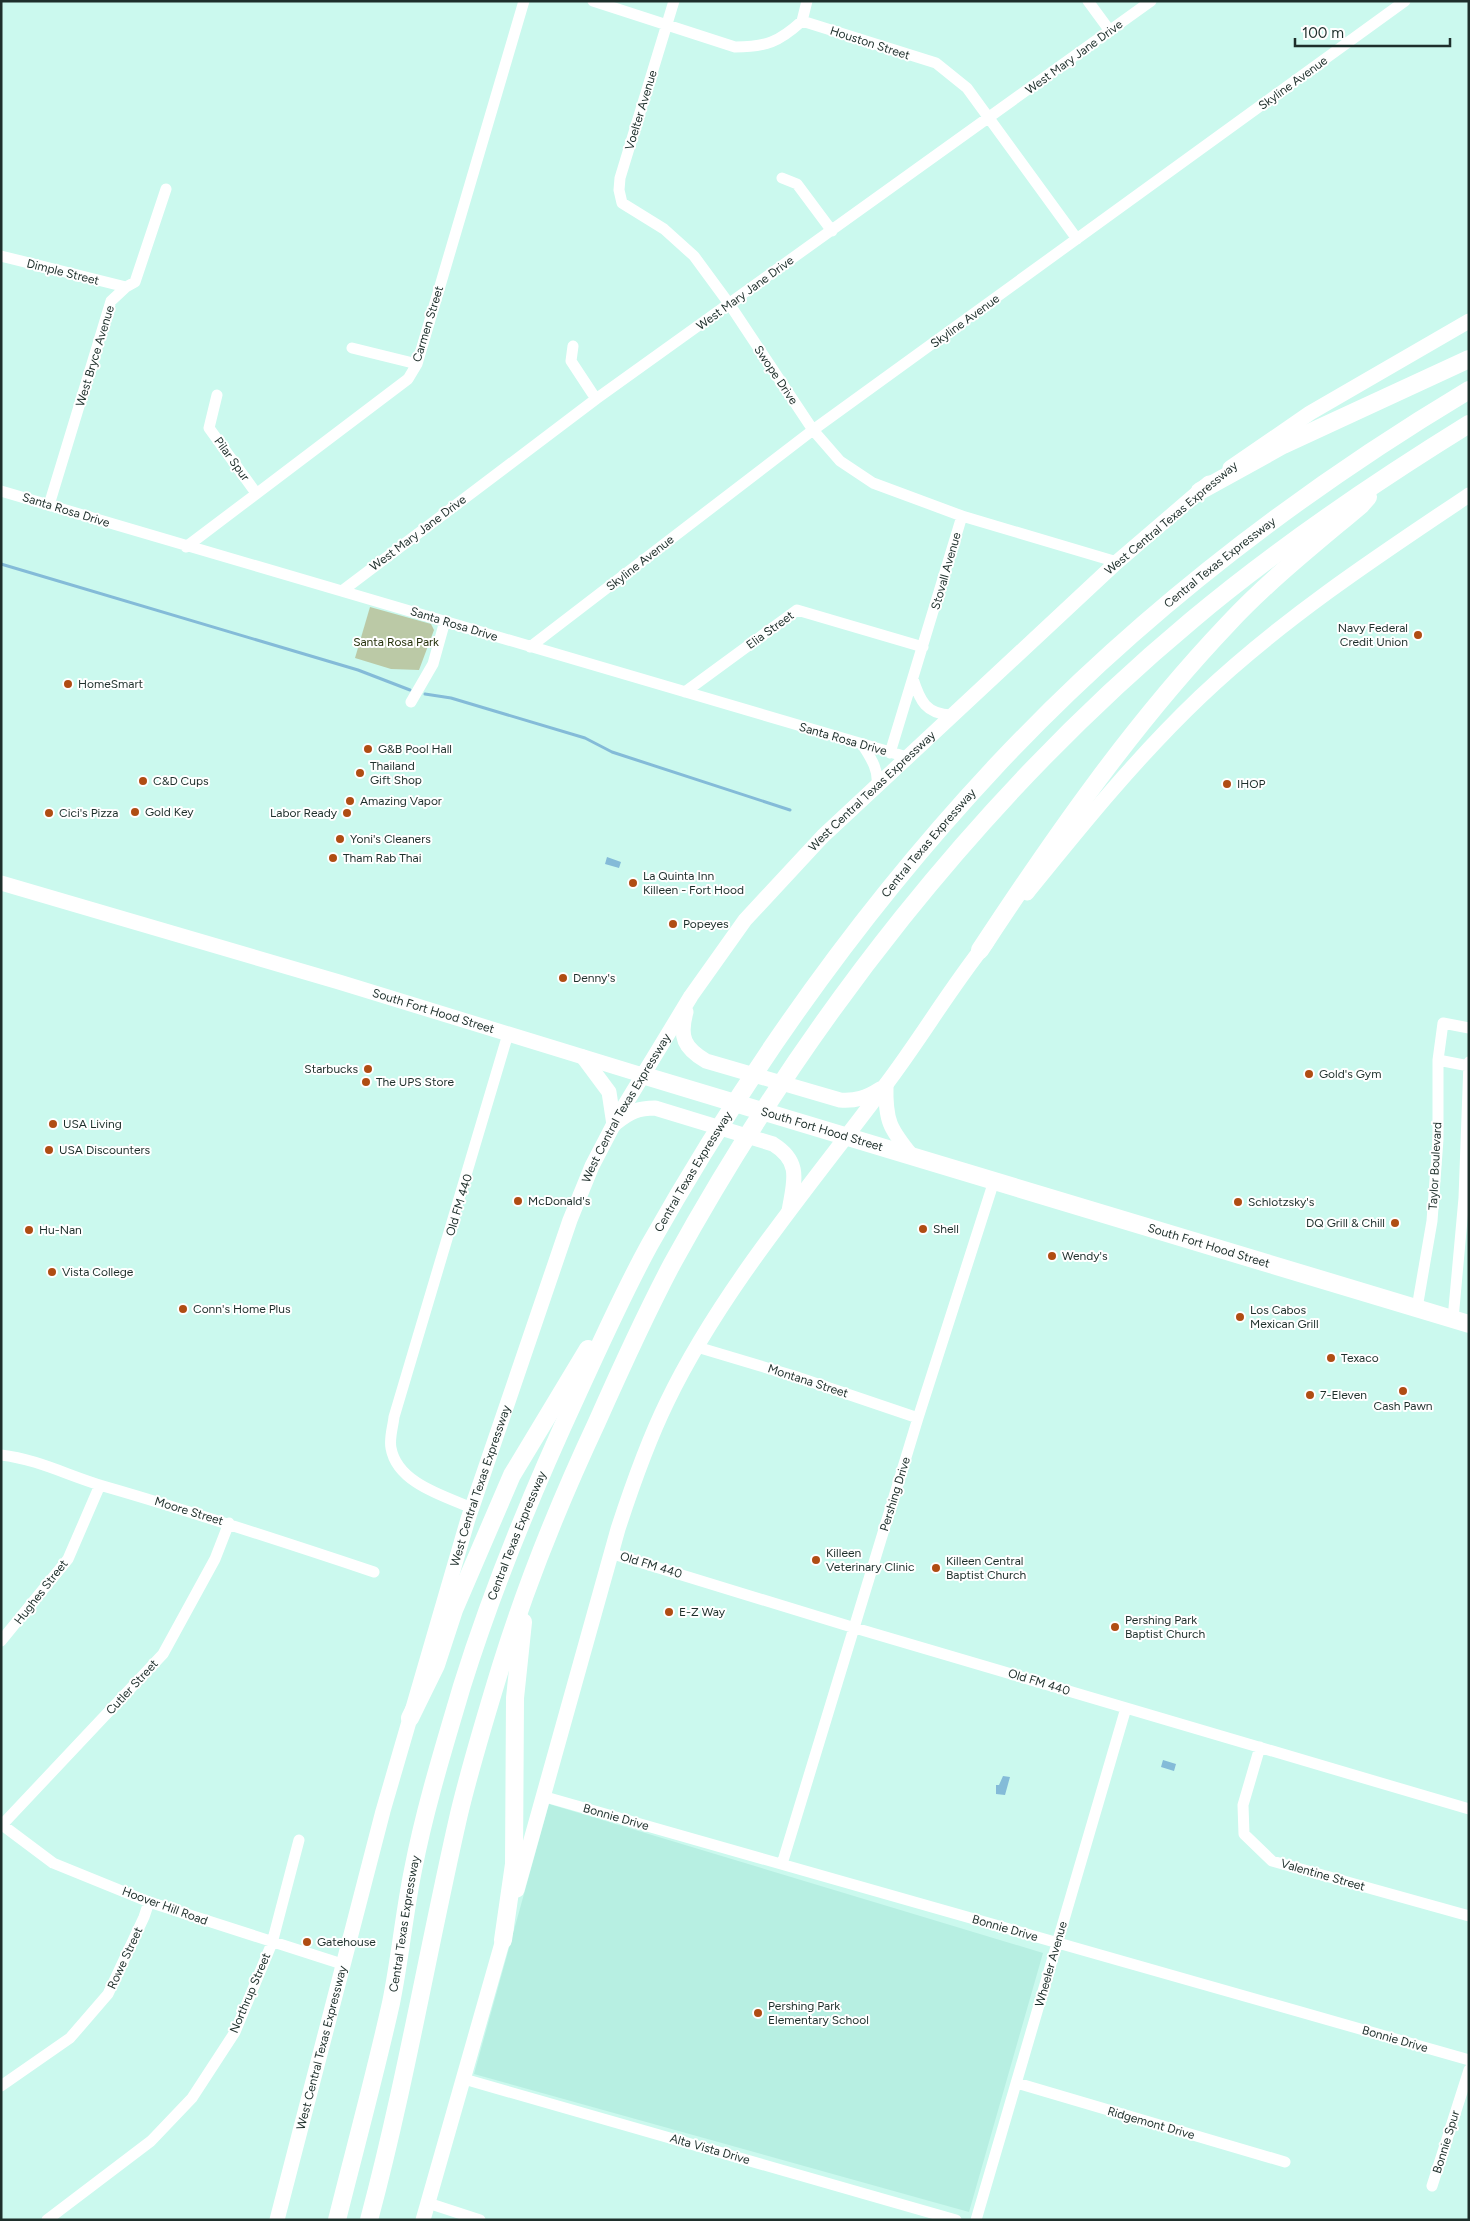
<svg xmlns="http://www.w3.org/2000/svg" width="1470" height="2221" viewBox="0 0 1470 2221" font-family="Figtree,sans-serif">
<rect width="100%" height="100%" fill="#cbf9ee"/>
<path fill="#b7efe2" d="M549,1804L1043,1953L969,2212L474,2074Z"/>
<path fill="#bbc9a6" d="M370,607L431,624L434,630L419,670L391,669L355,658Z"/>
<path fill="#84bbd8" d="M607,857L621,862L619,868L605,864Z
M1163,1760L1176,1764L1174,1771L1161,1767Z
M1003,1776L1010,1777L1005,1795L996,1794V1785H999Z"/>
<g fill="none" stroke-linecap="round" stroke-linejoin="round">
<path stroke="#84bbd8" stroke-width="3" d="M1,564L358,670L410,690
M425,694L451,698L585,738L612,752L790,810"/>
<path stroke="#fff" stroke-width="11" d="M593,1L735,47C766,47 779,42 802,21
M674,1L620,178L619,190L622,203L664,229L694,256L730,305L813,430L840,461L873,483L962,516L1117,562
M1088,1L1110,31
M802,21L936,63L967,88L1077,239
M802,21L807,1
M782,178L797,184L832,231
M1,256L126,287
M573,346L571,361L596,399
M352,348L417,364
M217,395L209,428L256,493
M1,491L907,757
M49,505L111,301L126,287L135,282L166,189
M186,547L408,379L417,364L524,1
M342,591L596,399L1151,1
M530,647L813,430L1405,1
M913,679C920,701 926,714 951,715
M685,692L797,610L923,647
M411,702L433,664L445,621
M862,744C870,757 879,769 877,785
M890,753L962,516
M1438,1060L1469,1066
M1417,1308L1432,1221L1438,1139V1060L1443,1023L1469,1028
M1453,1319L1464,1198L1469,1062
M697,1347L794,1376L918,1418
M1,1455C37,1459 69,1476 103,1486C194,1512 284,1542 374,1572
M472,1508C444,1496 397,1483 391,1448C389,1438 393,1427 394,1417L508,1034
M610,1553L855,1628L1469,1809
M1,1641L68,1559L100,1485
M1260,1747L1243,1805L1244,1834L1272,1861L1469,1916
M542,1796L1469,2060
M1,1824L53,1863L149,1902L342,1964
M1,1826L163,1654L215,1559L229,1523
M782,1864L918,1418L994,1181
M464,2079L956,2220
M1017,2083L1285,2162
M1,2086L70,2038L108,1994L144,1917L149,1902
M1432,2186L1469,2070
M428,2203L480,2220
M47,2220L151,2141L192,2098L235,2032L272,1943L299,1840
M976,2220L1126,1708"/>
<g stroke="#fff" stroke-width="15">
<path d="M1230,468L1310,413L1469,321"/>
<path id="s1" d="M1,883L339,982L642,1075"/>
<path d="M1027,893C1082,825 1136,758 1200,697C1281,620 1376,557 1469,495"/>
<path d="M686,1012C679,1037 684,1048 706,1061L840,1100C856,1101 866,1098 880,1089"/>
<path d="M583,1057L609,1092L614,1125"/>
<path d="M886,1085C885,1121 890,1129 912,1156"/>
<path d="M617,1122C630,1112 638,1108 655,1108L773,1144C802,1162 794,1181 789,1211"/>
<path d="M517,1890L618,1529C632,1486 647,1443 667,1402C721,1290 810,1186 884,1087C920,1040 950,988 987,942"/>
<path id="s2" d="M277,2220L383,1811L468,1519L570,1220L592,1166L617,1118L691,996L745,920L823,836L1117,562L1209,483"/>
<path d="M423,2220L506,1929"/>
</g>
<g stroke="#fff" stroke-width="18">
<path d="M1200,491L1283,445L1469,359"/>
<path d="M980,950C1055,836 1133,724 1228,624C1268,581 1316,543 1361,505L1368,497"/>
<path id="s3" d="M642,1075L1469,1324"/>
<path d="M410,1718L436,1665L454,1610L512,1475L588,1349"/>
<path d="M503,1940L514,1864L515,1698L523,1622"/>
<path id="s4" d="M337,2220C355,2148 375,2075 391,2003C400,1959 404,1914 413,1870C425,1808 444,1747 462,1686C493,1587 533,1490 577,1395C600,1345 623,1293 650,1244C747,1072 862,909 997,765C1135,618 1297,493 1469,390"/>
<path d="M369,2220C405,2086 428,1949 459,1814C471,1764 486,1715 501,1666C527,1582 560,1501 597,1422C621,1368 645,1315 672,1264C805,1022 980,797 1192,620C1279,547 1372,484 1469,424"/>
</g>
</g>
<g fill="#b04d13" stroke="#fff" stroke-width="2">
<circle cx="1418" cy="635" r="5"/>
<circle cx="68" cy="684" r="5"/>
<circle cx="368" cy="749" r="5"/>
<circle cx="360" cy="773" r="5"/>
<circle cx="143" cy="781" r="5"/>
<circle cx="1227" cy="784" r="5"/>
<circle cx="350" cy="801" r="5"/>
<circle cx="135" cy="812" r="5"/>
<circle cx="49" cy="813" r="5"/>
<circle cx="347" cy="813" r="5"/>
<circle cx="340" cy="839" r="5"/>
<circle cx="333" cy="858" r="5"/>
<circle cx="633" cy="883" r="5"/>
<circle cx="673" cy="924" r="5"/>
<circle cx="563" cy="978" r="5"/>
<circle cx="368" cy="1069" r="5"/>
<circle cx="1309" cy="1074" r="5"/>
<circle cx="366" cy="1082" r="5"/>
<circle cx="53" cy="1124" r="5"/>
<circle cx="49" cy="1150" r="5"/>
<circle cx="518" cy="1201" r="5"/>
<circle cx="1238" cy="1202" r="5"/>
<circle cx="1395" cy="1223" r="5"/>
<circle cx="923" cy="1229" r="5"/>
<circle cx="29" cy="1230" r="5"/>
<circle cx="1052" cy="1256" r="5"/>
<circle cx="52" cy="1272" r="5"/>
<circle cx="183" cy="1309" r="5"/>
<circle cx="1240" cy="1317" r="5"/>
<circle cx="1331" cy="1358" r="5"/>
<circle cx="1403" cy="1391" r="5"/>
<circle cx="1310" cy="1395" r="5"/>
<circle cx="816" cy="1560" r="5"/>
<circle cx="936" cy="1568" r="5"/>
<circle cx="669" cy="1612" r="5"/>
<circle cx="1115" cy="1627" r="5"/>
<circle cx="307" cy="1942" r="5"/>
<circle cx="758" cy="2013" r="5"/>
</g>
<g text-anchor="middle" stroke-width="4" stroke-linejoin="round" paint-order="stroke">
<g font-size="12" fill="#1e2f2b" stroke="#fff">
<text transform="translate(870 43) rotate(18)" y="4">Houston Street</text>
<text transform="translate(1074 57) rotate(-36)" y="4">West Mary Jane Drive</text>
<text transform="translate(1293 83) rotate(-36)" y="4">Skyline Avenue</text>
<text transform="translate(641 110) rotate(-73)" y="4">Voelter Avenue</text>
<text transform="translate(63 272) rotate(14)" y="4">Dimple Street</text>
<text transform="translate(745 293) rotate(-36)" y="4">West Mary Jane Drive</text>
<text transform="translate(965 321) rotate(-36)" y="4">Skyline Avenue</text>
<text transform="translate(428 324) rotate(-73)" y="4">Carmen Street</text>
<text transform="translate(95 356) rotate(-73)" y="4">West Bryce Avenue</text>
<text transform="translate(776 375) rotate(56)" y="4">Swope Drive</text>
<text transform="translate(232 459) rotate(54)" y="4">Pilar Spur</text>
<text transform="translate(66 510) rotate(17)" y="4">Santa Rosa Drive</text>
<text transform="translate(1171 518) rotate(-40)" y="4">West Central Texas Expressway</text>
<text transform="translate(418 533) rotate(-37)" y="4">West Mary Jane Drive</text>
<text transform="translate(640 563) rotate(-38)" y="4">Skyline Avenue</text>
<text dy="4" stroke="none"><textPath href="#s4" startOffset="1924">Central Texas Expressway</textPath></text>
<text transform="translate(946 571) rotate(-74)" y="4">Stovall Avenue</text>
<text transform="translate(454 624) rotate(17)" y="4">Santa Rosa Drive</text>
<text transform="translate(770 630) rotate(-36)" y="4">Elia Street</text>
<text transform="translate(843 739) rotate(16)" y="4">Santa Rosa Drive</text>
<text dy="4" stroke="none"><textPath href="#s2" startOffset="1572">West Central Texas Expressway</textPath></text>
<text dy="4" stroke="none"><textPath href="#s4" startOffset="1519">Central Texas Expressway</textPath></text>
<text dy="4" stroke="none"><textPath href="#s1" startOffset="451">South Fort Hood Street</textPath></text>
<text dy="4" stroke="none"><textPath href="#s2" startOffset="1168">West Central Texas Expressway</textPath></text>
<text dy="4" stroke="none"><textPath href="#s3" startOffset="188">South Fort Hood Street</textPath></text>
<text transform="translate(1435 1166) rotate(-87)" y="4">Taylor Boulevard</text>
<text dy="4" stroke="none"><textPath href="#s4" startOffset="1114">Central Texas Expressway</textPath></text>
<text transform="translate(459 1205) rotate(-73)" y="4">Old FM 440</text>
<text dy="4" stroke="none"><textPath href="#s3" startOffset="592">South Fort Hood Street</textPath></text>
<text transform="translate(808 1381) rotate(18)" y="4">Montana Street</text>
<text dy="4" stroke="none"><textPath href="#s2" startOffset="762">West Central Texas Expressway</textPath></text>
<text transform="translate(895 1494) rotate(-73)" y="4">Pershing Drive</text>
<text transform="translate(189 1511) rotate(17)" y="4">Moore Street</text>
<text dy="4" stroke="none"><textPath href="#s4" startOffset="709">Central Texas Expressway</textPath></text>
<text transform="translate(651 1565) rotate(17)" y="4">Old FM 440</text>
<text transform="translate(41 1592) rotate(-52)" y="4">Hughes Street</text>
<text transform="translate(1039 1682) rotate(17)" y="4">Old FM 440</text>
<text transform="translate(132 1687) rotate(-47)" y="4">Cutler Street</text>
<text transform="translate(616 1817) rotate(16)" y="4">Bonnie Drive</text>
<text transform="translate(1323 1875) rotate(16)" y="4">Valentine Street</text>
<text transform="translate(165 1906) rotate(20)" y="4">Hoover Hill Road</text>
<text dy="4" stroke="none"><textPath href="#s4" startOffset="304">Central Texas Expressway</textPath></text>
<text transform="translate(1005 1928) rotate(16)" y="4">Bonnie Drive</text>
<text transform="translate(125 1958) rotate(-65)" y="4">Rowe Street</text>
<text transform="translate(1051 1964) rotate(-74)" y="4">Wheeler Avenue</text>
<text transform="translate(250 1993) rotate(-67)" y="4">Northrup Street</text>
<text transform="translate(1395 2039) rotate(16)" y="4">Bonnie Drive</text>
<text dy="4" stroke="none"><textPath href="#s2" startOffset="178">West Central Texas Expressway</textPath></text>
<text transform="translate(1151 2123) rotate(16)" y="4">Ridgemont Drive</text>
<text transform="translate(1446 2142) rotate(-73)" y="4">Bonnie Spur</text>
<text transform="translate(710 2149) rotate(16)" y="4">Alta Vista Drive</text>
</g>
<g font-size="12" fill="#1e2f2b" stroke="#fff" text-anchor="start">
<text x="1408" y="632" text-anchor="end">Navy Federal<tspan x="1408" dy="14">Credit Union</tspan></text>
<text x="78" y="688">HomeSmart</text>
<text x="378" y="753">G&amp;B Pool Hall</text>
<text x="370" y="770">Thailand<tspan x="370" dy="14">Gift Shop</tspan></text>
<text x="153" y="785">C&amp;D Cups</text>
<text x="1237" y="788">IHOP</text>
<text x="360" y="805">Amazing Vapor</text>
<text x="145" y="816">Gold Key</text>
<text x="59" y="817">Cici's Pizza</text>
<text x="337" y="817" text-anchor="end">Labor Ready</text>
<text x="350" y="843">Yoni's Cleaners</text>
<text x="343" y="862">Tham Rab Thai</text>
<text x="643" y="880">La Quinta Inn<tspan x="643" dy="14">Killeen - Fort Hood</tspan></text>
<text x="683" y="928">Popeyes</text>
<text x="573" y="982">Denny's</text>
<text x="358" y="1073" text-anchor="end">Starbucks</text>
<text x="1319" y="1078">Gold's Gym</text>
<text x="376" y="1086">The UPS Store</text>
<text x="63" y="1128">USA Living</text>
<text x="59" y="1154">USA Discounters</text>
<text x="528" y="1205">McDonald's</text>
<text x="1248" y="1206">Schlotzsky's</text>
<text x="1385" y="1227" text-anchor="end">DQ Grill &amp; Chill</text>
<text x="933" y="1233">Shell</text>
<text x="39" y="1234">Hu-Nan</text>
<text x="1062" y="1260">Wendy's</text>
<text x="62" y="1276">Vista College</text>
<text x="193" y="1313">Conn's Home Plus</text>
<text x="1250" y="1314">Los Cabos<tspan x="1250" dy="14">Mexican Grill</tspan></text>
<text x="1341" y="1362">Texaco</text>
<text x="1320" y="1399">7-Eleven</text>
<text x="1403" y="1410" text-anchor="middle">Cash Pawn</text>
<text x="826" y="1557">Killeen<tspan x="826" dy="14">Veterinary Clinic</tspan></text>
<text x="946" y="1565">Killeen Central<tspan x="946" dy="14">Baptist Church</tspan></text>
<text x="679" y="1616">E-Z Way</text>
<text x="1125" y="1624">Pershing Park<tspan x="1125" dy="14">Baptist Church</tspan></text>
<text x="317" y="1946">Gatehouse</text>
<text x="768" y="2010">Pershing Park<tspan x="768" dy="14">Elementary School</tspan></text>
</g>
<g font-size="12" fill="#26320c" stroke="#fff">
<text x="396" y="646">Santa Rosa Park</text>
</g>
</g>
<rect width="1470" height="2221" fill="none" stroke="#1e2f2b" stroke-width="5"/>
<path d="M1295 38v8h155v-8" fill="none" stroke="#1e2f2b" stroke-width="2.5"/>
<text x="1302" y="38" font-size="15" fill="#1e2f2b" stroke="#ffffff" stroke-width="4" paint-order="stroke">100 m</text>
</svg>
